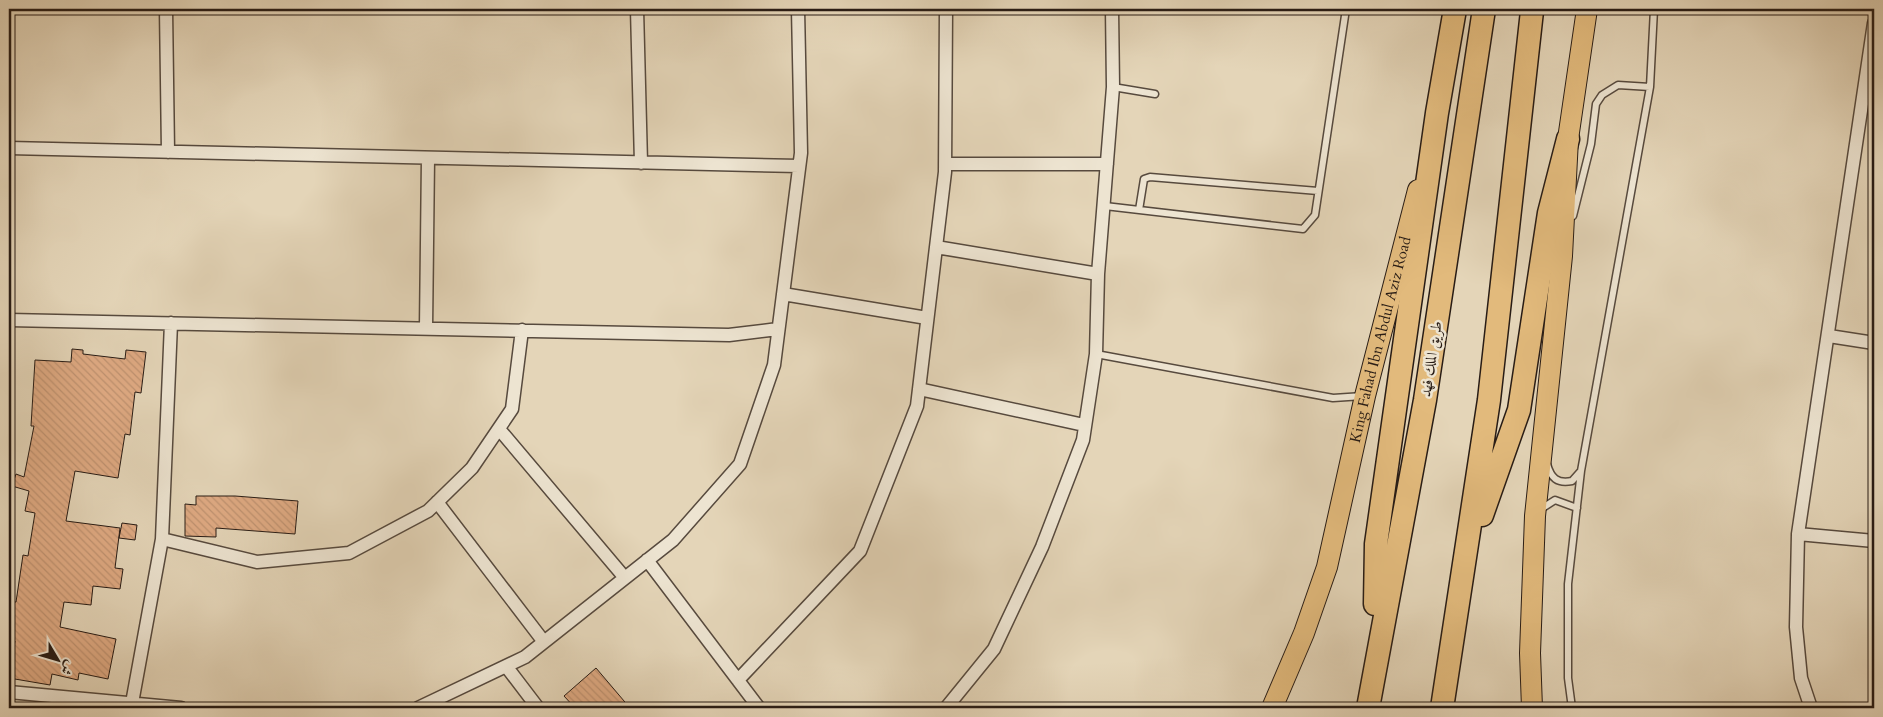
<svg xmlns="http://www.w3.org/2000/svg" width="1883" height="717" viewBox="0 0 1883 717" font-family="Cardo,Amiri,serif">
<defs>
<pattern id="building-back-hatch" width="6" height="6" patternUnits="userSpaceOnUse" patternTransform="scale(1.25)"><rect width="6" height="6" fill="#dfaa83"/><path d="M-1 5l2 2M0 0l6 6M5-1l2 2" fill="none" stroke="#bf9270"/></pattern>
</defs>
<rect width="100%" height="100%" fill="#e4d5b8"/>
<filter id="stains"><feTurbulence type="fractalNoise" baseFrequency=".004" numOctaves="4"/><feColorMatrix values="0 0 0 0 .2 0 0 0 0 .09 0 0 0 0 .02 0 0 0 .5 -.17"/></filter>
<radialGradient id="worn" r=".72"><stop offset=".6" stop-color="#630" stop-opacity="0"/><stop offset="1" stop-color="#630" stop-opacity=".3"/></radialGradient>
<path fill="url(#building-back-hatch)" stroke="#281c15" d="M72,349L83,350V354L125,359L126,350L146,352L141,393L135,392L130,435L125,434L118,478L75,471L66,521L120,528L115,568L123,569L120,589L93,586L91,605L64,602L60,627L116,639L108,679L79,673L78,680L52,674L50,685L9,678L15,641L9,640V623L12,602H16L23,555L28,556L35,513L25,511L29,491L12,486L16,474L24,477L34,426H31L35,360L71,362Z
M196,496H235L298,501L295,534L216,528V537L185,536V504L196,505Z
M122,523L137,525L135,540L119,538Z
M596,668L630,708H575L564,696Z"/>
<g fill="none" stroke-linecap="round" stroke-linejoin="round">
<g stroke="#574a3e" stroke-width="9">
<path id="service" d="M1113,87L1155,94
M1105,206L1303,229L1315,215L1346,9
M1139,210L1144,179L1150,177L1318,191
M1573,216L1591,144L1596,104L1602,95L1618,85L1650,87
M1096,354L1333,398L1363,396
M1547,464C1551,478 1557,484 1572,481L1580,472
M1541,509L1555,500L1577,508
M1572,708L1568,678V584L1581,471L1650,87L1654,9"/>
</g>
<g stroke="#574a3e" stroke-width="15">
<path id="minor" d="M166,9L168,152
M637,9L641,163
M9,148L799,166
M945,164H1107
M936,247L1098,274
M783,294L927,318
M9,320L729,335L778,329
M426,328L428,158
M1829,336L1874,343
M919,389L1084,425
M499,429L625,578
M437,502L544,642
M1798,534L1874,541
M162,539L257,562L349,553L428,511L472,468L512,409L522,330
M647,560L759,708
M506,666L538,708
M738,680L860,551L917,406L945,172L946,9
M9,692L181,708
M132,703L162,539L171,323
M418,708L525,657L673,540L740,464L774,365L801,153L798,9
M946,708L994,649L1042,547L1083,440L1096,354L1098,274L1113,87L1112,9
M1811,708L1801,678L1796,627L1798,534L1874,23"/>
</g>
<g stroke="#281c15" stroke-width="22">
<g id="primary">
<path id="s1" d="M1272,708L1304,633L1327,567L1365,396L1418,190"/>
<path d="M1532,708L1530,653L1535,516L1562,256L1568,139L1587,9"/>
</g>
</g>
<g stroke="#281c15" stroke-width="25">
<path id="motorway" d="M1482,515L1519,410L1549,213L1568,139
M1375,604L1376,544L1437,113L1455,9
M1368,708L1425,400L1484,9
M1442,708L1489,400L1532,11"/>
</g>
<use href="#service" stroke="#ede4d1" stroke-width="6"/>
<use href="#minor" stroke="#ede4d1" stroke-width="12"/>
<use href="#primary" stroke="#e2ba7c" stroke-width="20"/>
<use href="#motorway" stroke="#e2ba7c" stroke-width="22"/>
</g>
<g text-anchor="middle" stroke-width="5" stroke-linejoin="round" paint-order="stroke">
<g font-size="15" fill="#281c15" stroke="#ede4d1">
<text dy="5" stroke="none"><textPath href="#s1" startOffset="385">King Fahad Ibn Abdul Aziz Road</textPath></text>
<text transform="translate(1431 359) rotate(-81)" y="5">طريق الملك فهد</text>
</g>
</g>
<rect width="1883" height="717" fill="none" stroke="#e4d5b8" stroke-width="30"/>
<rect x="10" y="10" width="1863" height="697" fill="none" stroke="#281c15" stroke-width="2.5"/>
<rect x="15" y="15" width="1853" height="687" fill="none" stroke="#281c15"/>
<g transform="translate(58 660) rotate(128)" stroke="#ede4d1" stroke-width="4" paint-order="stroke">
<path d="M0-4L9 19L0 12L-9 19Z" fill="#281c15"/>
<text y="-8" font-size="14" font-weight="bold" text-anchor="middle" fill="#281c15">ش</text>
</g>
<rect width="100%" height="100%" filter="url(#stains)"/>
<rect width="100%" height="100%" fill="url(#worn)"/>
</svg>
